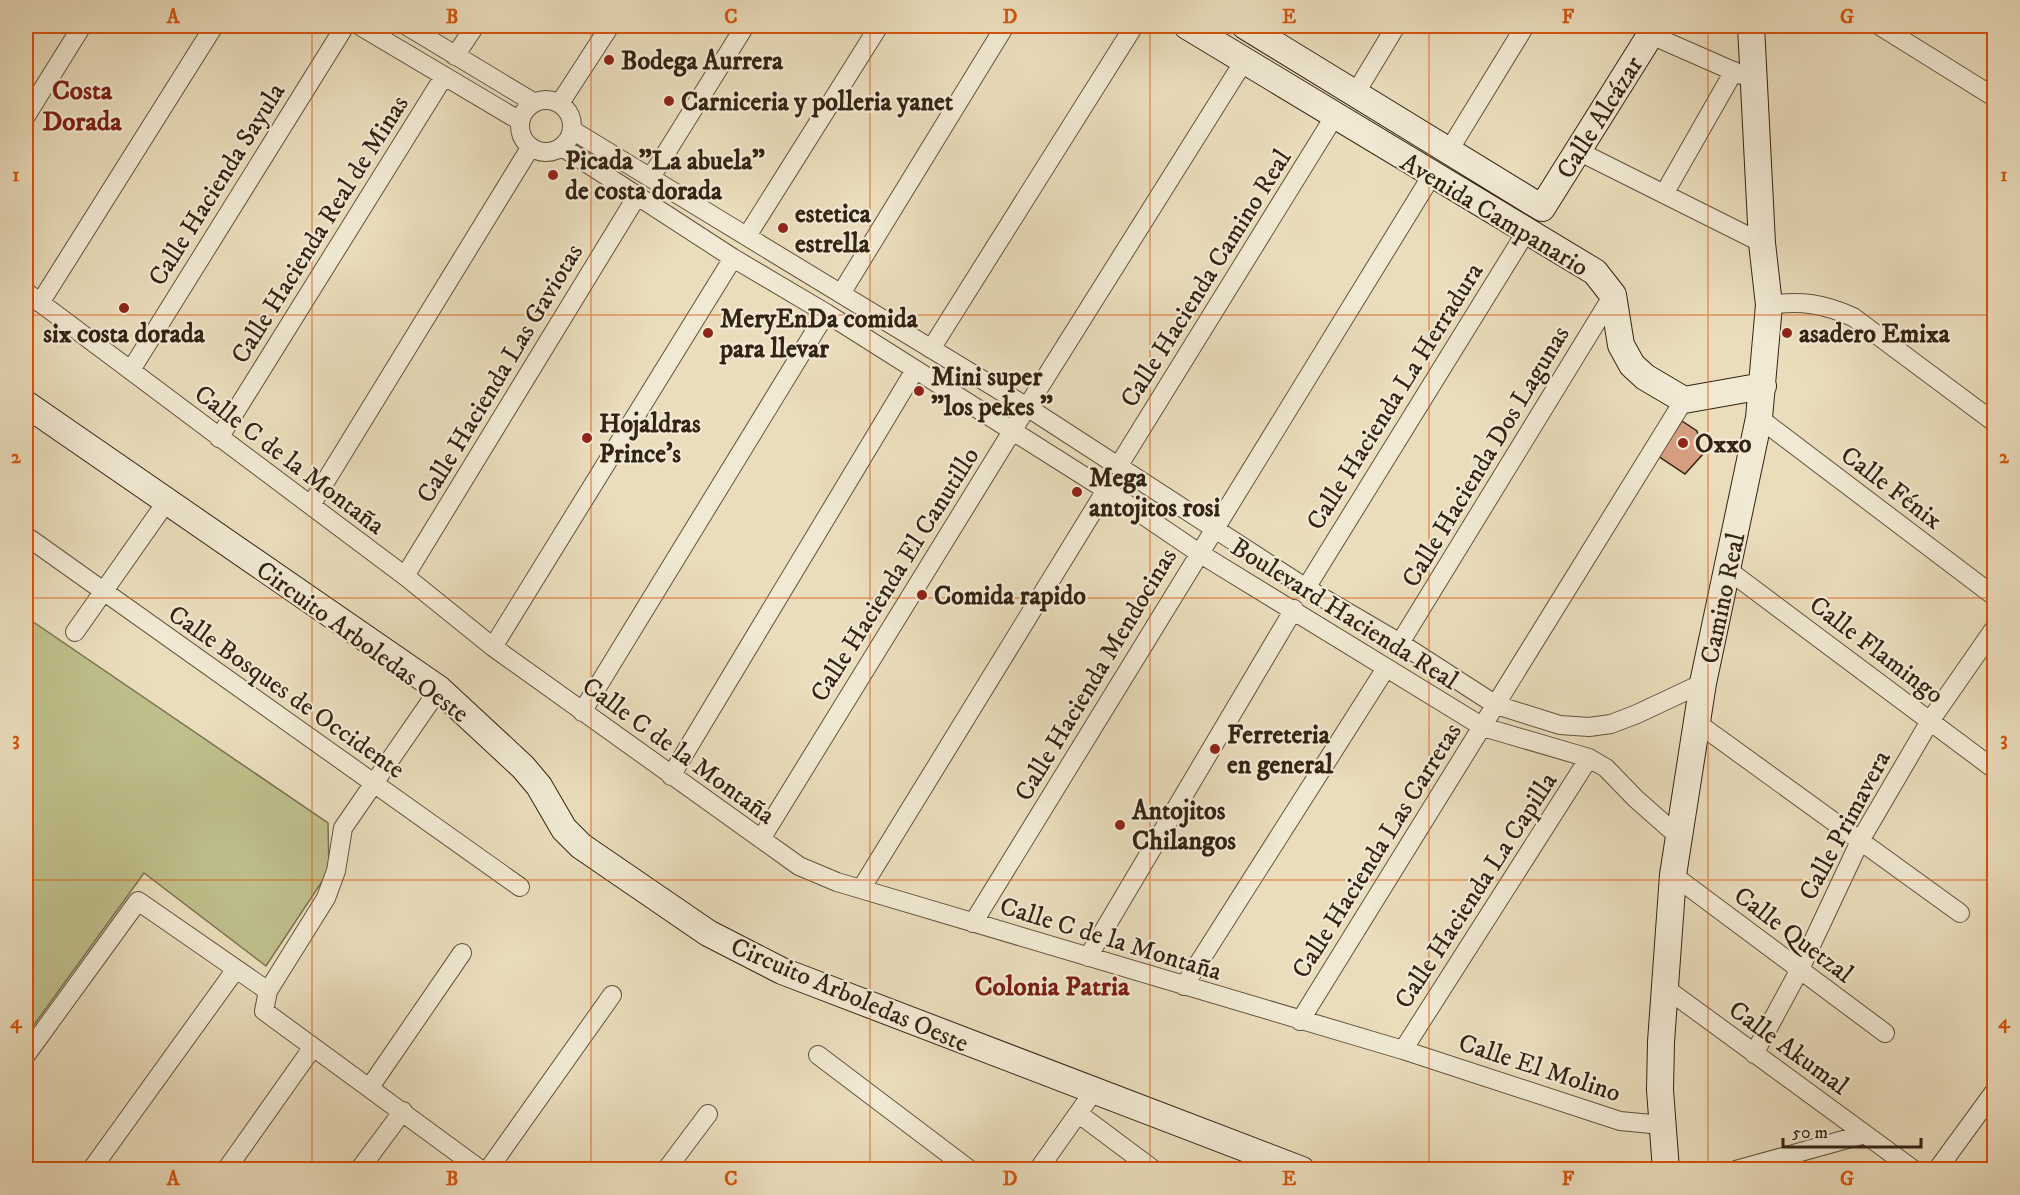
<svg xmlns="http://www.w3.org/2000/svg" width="2020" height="1195" viewBox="0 0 2020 1195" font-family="'IM FELL DW Pica',serif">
<rect width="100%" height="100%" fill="#eaddbc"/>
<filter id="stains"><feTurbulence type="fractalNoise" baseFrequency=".00333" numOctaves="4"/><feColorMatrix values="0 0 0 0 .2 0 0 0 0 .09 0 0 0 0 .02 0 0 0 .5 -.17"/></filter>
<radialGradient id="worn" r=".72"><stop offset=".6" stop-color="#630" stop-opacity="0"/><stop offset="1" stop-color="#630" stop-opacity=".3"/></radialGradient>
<path fill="#bfbf8b" stroke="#797150" stroke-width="1.5" d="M26,617L328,823L329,871L266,966L144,873L26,1036Z"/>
<path fill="#d59e81" stroke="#332314" stroke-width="1.5" d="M1682,421L1697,431L1703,454L1685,474L1658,456Z"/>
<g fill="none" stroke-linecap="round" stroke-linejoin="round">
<g stroke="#61523e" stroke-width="20">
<path id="street" d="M360,26L520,121
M407,26L533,102
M1880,26L1994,97
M1651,35L1742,75
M455,56L475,26
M1355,94L1396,26
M520 126a26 26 0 1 1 52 0a26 26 0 1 1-52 0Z
M560,103L610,26
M26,116L82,26
M572,130L1027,407L1306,588L1400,643L1496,705L1560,725L1589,727L1611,724L1637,714L1703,683
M562,147L733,258L826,313L1106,490L1199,553L1483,727L1589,758L1606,768L1636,799L1678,836
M1578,151L1762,243
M1448,152L1525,26
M651,177L745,26
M1664,194L1734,71
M747,236L879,26
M26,292L405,576L493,647L799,866L837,882L1403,1050L1620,1121L1662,1125
M842,292L1005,26
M40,303L214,26
M1769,305C1801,300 1824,304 1853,317L1994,422
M931,349L1134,26
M131,370L345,26
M1759,418L1994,596
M219,438L443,78
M1119,465L1334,117
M311,505L530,148
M26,536L520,887
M1728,570L1994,769
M405,576L637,196
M1306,588L1526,232
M75,632L167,501
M1400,643L1613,295
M493,647L733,258
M439,689L343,828L336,871L326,898L268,991L264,1011L481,1170
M582,712L826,313
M1696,722L1960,913
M671,776L915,370
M761,839L1027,407L1244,61
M1673,875L1885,1033
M861,889L1106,490
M973,923L1432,175
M1088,957L1294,609
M1184,986L1386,668
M1664,987L1914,1170
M1300,1021L1684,400
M1403,1050L1589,758
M1754,1054L1800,969L1861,839L1930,721L1994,629
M26,1055L138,901L268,991
M818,1055L970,1170
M370,1087L462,953
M1079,1114L1154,1170
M91,1170L236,969
M226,1170L313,1047
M359,1170L403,1111
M488,1170L612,995
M666,1170L708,1114
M1038,1170L1094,1091
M1736,1170L1865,1134
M1937,1170L1994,1092"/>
</g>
<g stroke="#332314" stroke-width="28">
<path id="secondary" d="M1187,26L1595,272L1613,295L1621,345L1632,365L1645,377L1684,400L1763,386
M1245,26L1542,208L1656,26
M26,404L439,689L523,767L539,786L564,829L581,846L708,933L782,971L1302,1170
M1666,1170L1660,1090L1661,1042L1673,875L1703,683L1759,418L1769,305L1762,243L1751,26"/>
</g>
<use href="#street" stroke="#f1e9d3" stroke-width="18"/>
<use href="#secondary" stroke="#f1e9d3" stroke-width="26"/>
</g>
<path fill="none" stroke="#d6540d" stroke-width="1.5" stroke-opacity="0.55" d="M312,26V1170M591,26V1170M870,26V1170M1150,26V1170M1429,26V1170M1708,26V1170M26,315H1994M26,598H1994M26,880H1994"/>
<g fill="#8f2418" stroke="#f1e9d3" stroke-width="2">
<circle cx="609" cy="60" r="6"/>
<circle cx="669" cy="101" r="6"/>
<circle cx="553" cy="175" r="6"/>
<circle cx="783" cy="228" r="6"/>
<circle cx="124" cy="308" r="6"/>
<circle cx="708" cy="333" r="6"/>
<circle cx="1787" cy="333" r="6"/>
<circle cx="919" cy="391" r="6"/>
<circle cx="587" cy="438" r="6"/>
<circle cx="1683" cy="443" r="6"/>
<circle cx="1077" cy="492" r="6"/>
<circle cx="922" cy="595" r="6"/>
<circle cx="1215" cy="749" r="6"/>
<circle cx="1120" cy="825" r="6"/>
</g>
<g text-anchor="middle" stroke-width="4.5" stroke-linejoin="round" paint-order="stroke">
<g font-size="26" font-weight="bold" fill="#332314" stroke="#f1e9d3" text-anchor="start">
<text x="621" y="69">Bodega Aurrera</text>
<text x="681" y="110">Carniceria y polleria yanet</text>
<text x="565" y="169">Picada "La abuela"<tspan x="565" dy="30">de costa dorada</tspan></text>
<text x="795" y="222">estetica<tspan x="795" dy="30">estrella</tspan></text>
<text x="720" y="327">MeryEnDa comida<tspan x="720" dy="30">para llevar</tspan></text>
<text x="124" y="342" text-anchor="middle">six costa dorada</text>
<text x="1799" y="342">asadero Emixa</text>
<text x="931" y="385">Mini super<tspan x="931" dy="30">"los pekes "</tspan></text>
<text x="599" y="432">Hojaldras<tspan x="599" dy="30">Prince's</tspan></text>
<text x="1695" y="452">Oxxo</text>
<text x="1089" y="486">Mega<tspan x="1089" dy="30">antojitos rosi</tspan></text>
<text x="934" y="604">Comida rapido</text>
<text x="1227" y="743">Ferreteria<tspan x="1227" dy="30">en general</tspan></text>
<text x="1132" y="819">Antojitos<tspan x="1132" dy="30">Chilangos</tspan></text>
</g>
<g font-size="26" fill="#332314" stroke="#f1e9d3">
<text transform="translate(1599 117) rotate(-58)" y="9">Calle Alcázar</text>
<text transform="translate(216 184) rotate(-58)" y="9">Calle Hacienda Sayula</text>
<text transform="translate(1495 214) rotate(31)" y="9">Avenida Campanario</text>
<text transform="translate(319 229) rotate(-58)" y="9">Calle Hacienda Real de Minas</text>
<text transform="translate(1205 278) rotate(-58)" y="9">Calle Hacienda Camino Real</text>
<text transform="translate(499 373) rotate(-59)" y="9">Calle Hacienda Las Gaviotas</text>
<text transform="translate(1394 396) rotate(-58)" y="9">Calle Hacienda La Herradura</text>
<text transform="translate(1485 456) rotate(-59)" y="9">Calle Hacienda Dos Lagunas</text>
<text transform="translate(290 459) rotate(37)" y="9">Calle C de la Montaña</text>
<text transform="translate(1892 487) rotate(37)" y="9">Calle Fénix</text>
<text transform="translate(894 574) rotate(-58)" y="9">Calle Hacienda El Canutillo</text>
<text transform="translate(1722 598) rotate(-78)" y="9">Camino Real</text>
<text transform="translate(1345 613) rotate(32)" y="9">Boulevard Hacienda Real</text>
<text transform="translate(363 641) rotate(36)" y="9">Circuito Arboledas Oeste</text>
<text transform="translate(1877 649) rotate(37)" y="9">Calle Flamingo</text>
<text transform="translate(1095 674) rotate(-59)" y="9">Calle Hacienda Mendocinas</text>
<text transform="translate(287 691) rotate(35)" y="9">Calle Bosques de Occidente</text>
<text transform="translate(679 750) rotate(36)" y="9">Calle C de la Montaña</text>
<text transform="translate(1844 825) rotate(-62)" y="9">Calle Primavera</text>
<text transform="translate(1376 850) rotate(-58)" y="9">Calle Hacienda Las Carretas</text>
<text transform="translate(1475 890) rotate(-57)" y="9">Calle Hacienda La Capilla</text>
<text transform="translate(1794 934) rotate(37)" y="9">Calle Quetzal</text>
<text transform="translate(1111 938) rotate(17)" y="9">Calle C de la Montaña</text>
<text transform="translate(850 994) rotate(23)" y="9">Circuito Arboledas Oeste</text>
<text transform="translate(1789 1047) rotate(36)" y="9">Calle Akumal</text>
<text transform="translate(1540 1067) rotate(18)" y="9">Calle El Molino</text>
</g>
<g font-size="27" font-weight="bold" fill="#7a1f14" stroke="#f1e9d3">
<text x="82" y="99">Costa<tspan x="82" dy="31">Dorada</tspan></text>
<text x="1052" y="995">Colonia Patria</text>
</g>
</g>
<rect width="2020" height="1195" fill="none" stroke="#eaddbc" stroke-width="66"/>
<path d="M1783 1138v9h138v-9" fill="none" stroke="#332314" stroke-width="3"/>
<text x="1792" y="1138" font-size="18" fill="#332314" stroke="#f1e9d3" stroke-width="4.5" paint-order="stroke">50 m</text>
<rect x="33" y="33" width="1954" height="1129" fill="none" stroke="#d6540d" stroke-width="2"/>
<g font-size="20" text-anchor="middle" font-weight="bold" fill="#d6540d">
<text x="173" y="23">A</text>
<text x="452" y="23">B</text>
<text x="731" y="23">C</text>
<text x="1010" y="23">D</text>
<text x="1289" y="23">E</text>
<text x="1568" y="23">F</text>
<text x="1847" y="23">G</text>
<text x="16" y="181">1</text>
<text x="2004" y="181">1</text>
<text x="16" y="463">2</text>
<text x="2004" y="463">2</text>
<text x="16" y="745">3</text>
<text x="2004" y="745">3</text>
<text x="16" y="1028">4</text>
<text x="2004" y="1028">4</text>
<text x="173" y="1185">A</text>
<text x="452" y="1185">B</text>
<text x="731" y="1185">C</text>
<text x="1010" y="1185">D</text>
<text x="1289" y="1185">E</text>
<text x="1568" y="1185">F</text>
<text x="1847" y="1185">G</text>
</g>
<rect width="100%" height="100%" filter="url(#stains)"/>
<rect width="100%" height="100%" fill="url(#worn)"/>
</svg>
